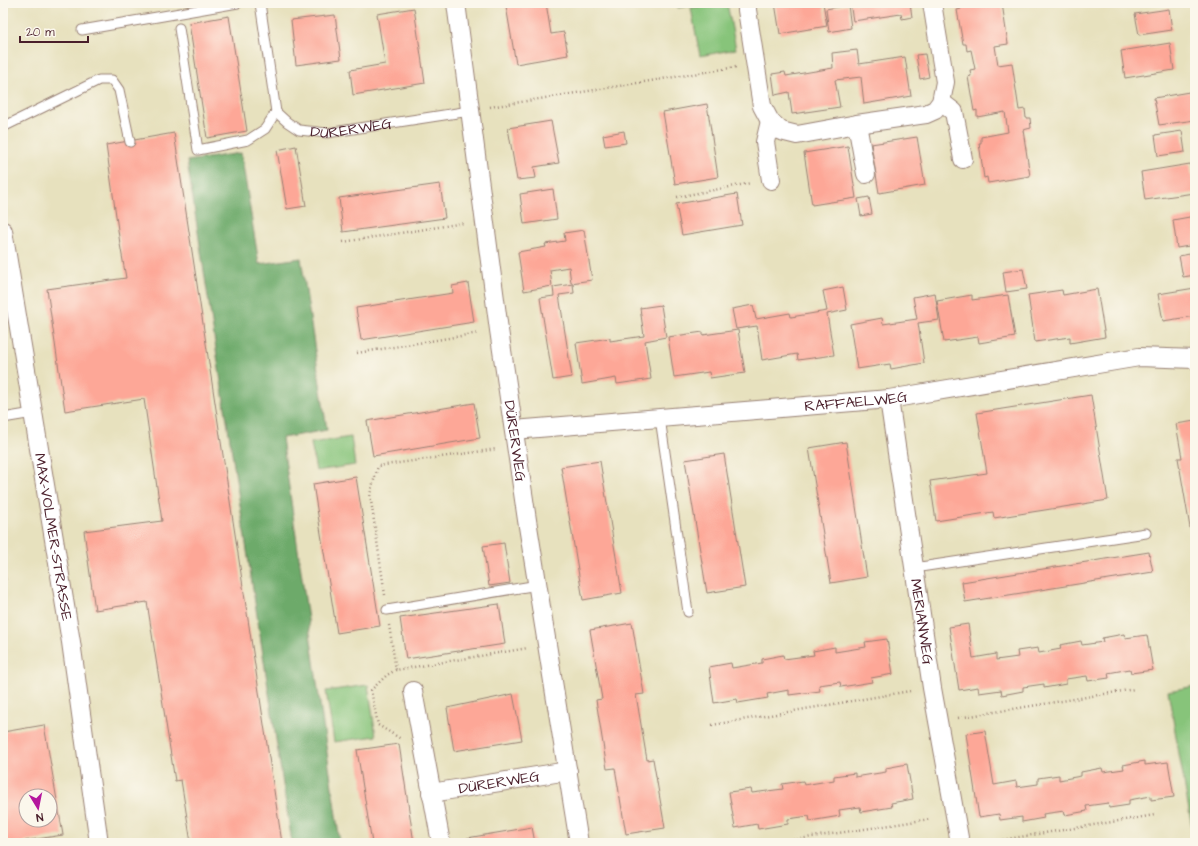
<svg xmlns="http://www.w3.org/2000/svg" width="1198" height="846" viewBox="0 0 1198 846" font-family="'Architects Daughter',sans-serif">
<rect width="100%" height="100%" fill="#fbf7ec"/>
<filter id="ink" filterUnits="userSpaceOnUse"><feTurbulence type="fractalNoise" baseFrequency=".025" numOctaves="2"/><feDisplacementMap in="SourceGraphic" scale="8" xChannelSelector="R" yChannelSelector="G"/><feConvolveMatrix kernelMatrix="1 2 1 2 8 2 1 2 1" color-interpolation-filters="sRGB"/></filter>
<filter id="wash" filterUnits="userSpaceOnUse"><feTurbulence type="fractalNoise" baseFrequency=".012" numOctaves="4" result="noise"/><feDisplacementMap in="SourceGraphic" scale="16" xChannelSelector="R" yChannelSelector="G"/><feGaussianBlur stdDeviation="0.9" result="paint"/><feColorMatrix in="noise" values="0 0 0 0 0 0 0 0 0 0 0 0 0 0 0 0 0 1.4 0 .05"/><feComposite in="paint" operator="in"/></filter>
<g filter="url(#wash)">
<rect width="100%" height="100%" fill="#e7e1be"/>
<path fill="#87c47a" stroke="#687252" d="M677,3H709L678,8Z
M720,3H727L736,49L700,56L691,8Z
M351,437L355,465L316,471L311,443Z
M368,685L376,736L334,742L326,691Z
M1195,686V832L1193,833L1168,691Z"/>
<path fill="#6daa6a" stroke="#5c644a" d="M241,153L259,264L301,258L327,430L282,438L340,843H292L187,161Z"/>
<g id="blocks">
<path fill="#fda797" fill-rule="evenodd" d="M528,3H546L551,34L564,32L568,55L516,64L506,6Z
M775,3H823L827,26L780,34Z
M850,3H910L912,17L902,19L901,14L853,21Z
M960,3H1002L1008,44L995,46L998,65L1012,63L1019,110L1025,109L1026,118H1030L1031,128L1023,130L1030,176L988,183L987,177L984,178L979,143H981V137L1008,132L1005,112L977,117V110L974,111L968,77L971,76L970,70L975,69L971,50L967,51L966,44H963L957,10L961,9Z
M848,5L851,28L829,32L826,9Z
M414,8L425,83L353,95L350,70L385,64L377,14Z
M1169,9L1172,30L1139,35L1135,14Z
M335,15L341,59L296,65L291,20Z
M229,16L247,131L207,138L189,23Z
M1170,43L1174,70L1125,78L1121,51Z
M857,50L859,64L905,57L911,96L864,104L861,77L835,80L840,107L792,114L789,92L775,95L772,74L785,72L786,76L833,68L832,53Z
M925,54L929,77L920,79L916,55Z
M1195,91V120L1159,125L1154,98Z
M707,104L718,177L675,184L663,112Z
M551,121L559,163L534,167L536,178L517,180L508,128Z
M624,131L626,143L605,146L603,135Z
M1182,131L1185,152L1158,156L1155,135Z
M174,133L282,843H191L181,780L175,781L147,602L95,610L84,531L162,521L144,399L65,411L47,289L126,278L120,244L106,145Z
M917,137L925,185L879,193L871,144Z
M296,146L306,206L287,209L277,150Z
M848,146L856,198L812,205L804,153Z
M1190,164L1194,193L1145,200L1141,172Z
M440,184L445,218L343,232L339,198Z
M553,189L557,219L524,224L520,194Z
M737,194L742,225L682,235L676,204Z
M869,197L872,214L861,216L858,199Z
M1195,216V245L1177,248L1173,220Z
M584,230L592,280L571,283L569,267L550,270L552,286L524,291L518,252L546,247L545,244L565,241L564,233Z
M1195,253V275L1183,277L1179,256Z
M1023,269L1027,289L1006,292L1003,272Z
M468,283L474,322L361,340L356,308L453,293L452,286Z
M573,284L574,293L559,295L572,377L553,380L540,298L554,296L553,287Z
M843,287L847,310L827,314L834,355L798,360L797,354L762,360L757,326L736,329L732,309L753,305L756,319L790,313L791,317L827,311L823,291Z
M1195,288V316L1163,321L1158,294Z
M1097,289L1105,337L1070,343V337L1035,342L1028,295L1062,290L1063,295Z
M935,293L939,320L918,323L924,363L891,369L890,364L857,369L850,324L882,318L883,324L917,319L913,297Z
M972,295V300L1008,295L1015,337L979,343L978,337L944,342L937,301Z
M661,305L666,337L645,341L651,379L617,384L616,378L582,384L576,343L610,338V341L644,336L640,308Z
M738,330L745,373L710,378L709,372L674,377L668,337L703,332V335Z
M1091,395L1108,500L994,518L993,512L936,521L930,481L987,473L977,413Z
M474,403L480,438L373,456L367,421Z
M1195,421V551H1194L1178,458H1182L1176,424Z
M846,442L867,577L831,583L809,448Z
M724,454L745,587L707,593L685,460Z
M600,461L622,593L583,600L561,467Z
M356,477L380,626L337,633L313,484Z
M504,543L510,583L489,586L483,546Z
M1149,552L1153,572L965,602L962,582Z
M3,562L6,580H3Z
M499,604L505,644L406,659L400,618Z
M632,623L644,694L636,695L647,760L653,759L665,828L626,834L615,768L607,769L596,700L602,699L590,630Z
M968,624L973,658L996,654V660L1018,657L1017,651L1038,648L1039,653L1061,649L1060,645L1081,641L1082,645L1103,642L1102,638L1124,634L1125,638L1147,635L1153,670L1131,673L1130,669L1108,673L1109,678L1088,681L1087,676L1066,679V684L1044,688V684L1023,687V691L1002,695L1001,690L979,693L978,687L959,690L949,627Z
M887,639L893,674L871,678L872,682L841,687L840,682L819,685L820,691L789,695V690L767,694L768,698L738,703L737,699L714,703L709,667L731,663L732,668L762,663V659L783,655L784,659L814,655L813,651L835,647V652L866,647L865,642Z
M513,694L522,740L454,751L447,708Z
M44,725L63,835L24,841V843H3V732ZM26,796H50V820H26Z
M985,731L994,785L1016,781L1017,787L1038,784V778L1059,775V780L1081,776V772L1102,768L1103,772L1124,769L1123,765L1145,761V765L1168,762L1174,797L1151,800V796L1129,800V805L1109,808L1108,803L1086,806L1087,811L1065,815L1064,811L1043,814L1044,818L1022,822V817L1000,820L999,814L979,817L966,734Z
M399,744L414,843H372L357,750Z
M907,764L913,799L891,803L892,807L861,812L860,807L839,810L840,816L810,821L809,816L788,819V824L758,829L757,824L735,828L729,792L751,789L752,793L783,789L782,784L803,781L804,785L834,780V776L855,773V777L886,772V768Z
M532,827L535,843H468L467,838Z"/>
</g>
</g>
<g filter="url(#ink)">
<use href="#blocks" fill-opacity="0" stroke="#988074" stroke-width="1"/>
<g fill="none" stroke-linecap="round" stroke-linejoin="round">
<g stroke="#988074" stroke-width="11">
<g id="lane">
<path id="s1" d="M260,3L276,112L287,122L299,130L327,133L470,111"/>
<path d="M179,28L198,150L248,140L265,129L276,112"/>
<path d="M82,30L238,3"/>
<path d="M3,127L99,80H112L119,90L130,142"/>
<path d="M3,418L33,413"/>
<path d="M660,418L688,612"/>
<path d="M914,568L1146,533"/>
<path d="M387,610L538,585"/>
</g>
</g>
<g stroke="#988074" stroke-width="20">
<g id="street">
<path id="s2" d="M456,3L499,330L527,520L579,843"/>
<path d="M747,3V10L762,106L770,121L781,131L797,135L857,124L926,114L935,110L941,102L945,82L932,3"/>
<path d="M941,102L954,112L963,159"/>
<path d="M770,121L765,142L771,180"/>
<path d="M857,124L866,174"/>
<path id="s3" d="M3,231L71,642L99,843"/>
<path id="s4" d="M889,399L932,688L960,843"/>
<path id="s5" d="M514,430L889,399L1139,357L1195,359"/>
<path d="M413,691L441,843"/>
<path id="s6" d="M431,793L568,771"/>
</g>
</g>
<path stroke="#988074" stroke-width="2.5" stroke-dasharray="1 3" stroke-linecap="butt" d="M490,107L736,67
M677,197L751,183
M343,242L464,223
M357,353L479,333
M385,595L370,494L378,466L497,449
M389,625L396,670L528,648
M396,670L387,675L371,690L378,725L401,739
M958,718L1135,689
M712,725L910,691
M773,843L930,819
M983,843L1155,815"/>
<use href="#lane" stroke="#fff" stroke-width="9"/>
<use href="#street" stroke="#fff" stroke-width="18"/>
</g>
</g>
<g text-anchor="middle" stroke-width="3" stroke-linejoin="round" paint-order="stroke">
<g font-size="15" fill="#4a1f2b" stroke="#fbf7ec">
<text dy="5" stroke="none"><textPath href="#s1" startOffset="192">DÜRERWEG</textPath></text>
<text dy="5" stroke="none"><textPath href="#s5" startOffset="343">RAFFAELWEG</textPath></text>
<text dy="5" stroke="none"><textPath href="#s2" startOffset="442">DÜRERWEG</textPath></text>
<text dy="5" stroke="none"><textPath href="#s3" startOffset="310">MAX-VOLMER-STRASSE</textPath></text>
<text dy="5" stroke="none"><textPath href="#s4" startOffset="225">MERIANWEG</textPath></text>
<text dy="5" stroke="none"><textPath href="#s6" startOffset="69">DÜRERWEG</textPath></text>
</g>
</g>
<rect width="1198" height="846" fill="none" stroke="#fbf7ec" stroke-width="16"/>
<g transform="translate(38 808) rotate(170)"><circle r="19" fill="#fbf7ec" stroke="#b4a19f"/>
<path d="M0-3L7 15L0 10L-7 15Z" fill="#b5179e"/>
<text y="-6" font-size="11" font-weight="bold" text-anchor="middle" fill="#4a1f2b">N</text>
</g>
<path d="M20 36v6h68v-6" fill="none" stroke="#4a1f2b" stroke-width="2"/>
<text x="26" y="36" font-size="12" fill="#4a1f2b" stroke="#fbf7ec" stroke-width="3" paint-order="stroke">20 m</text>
</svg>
